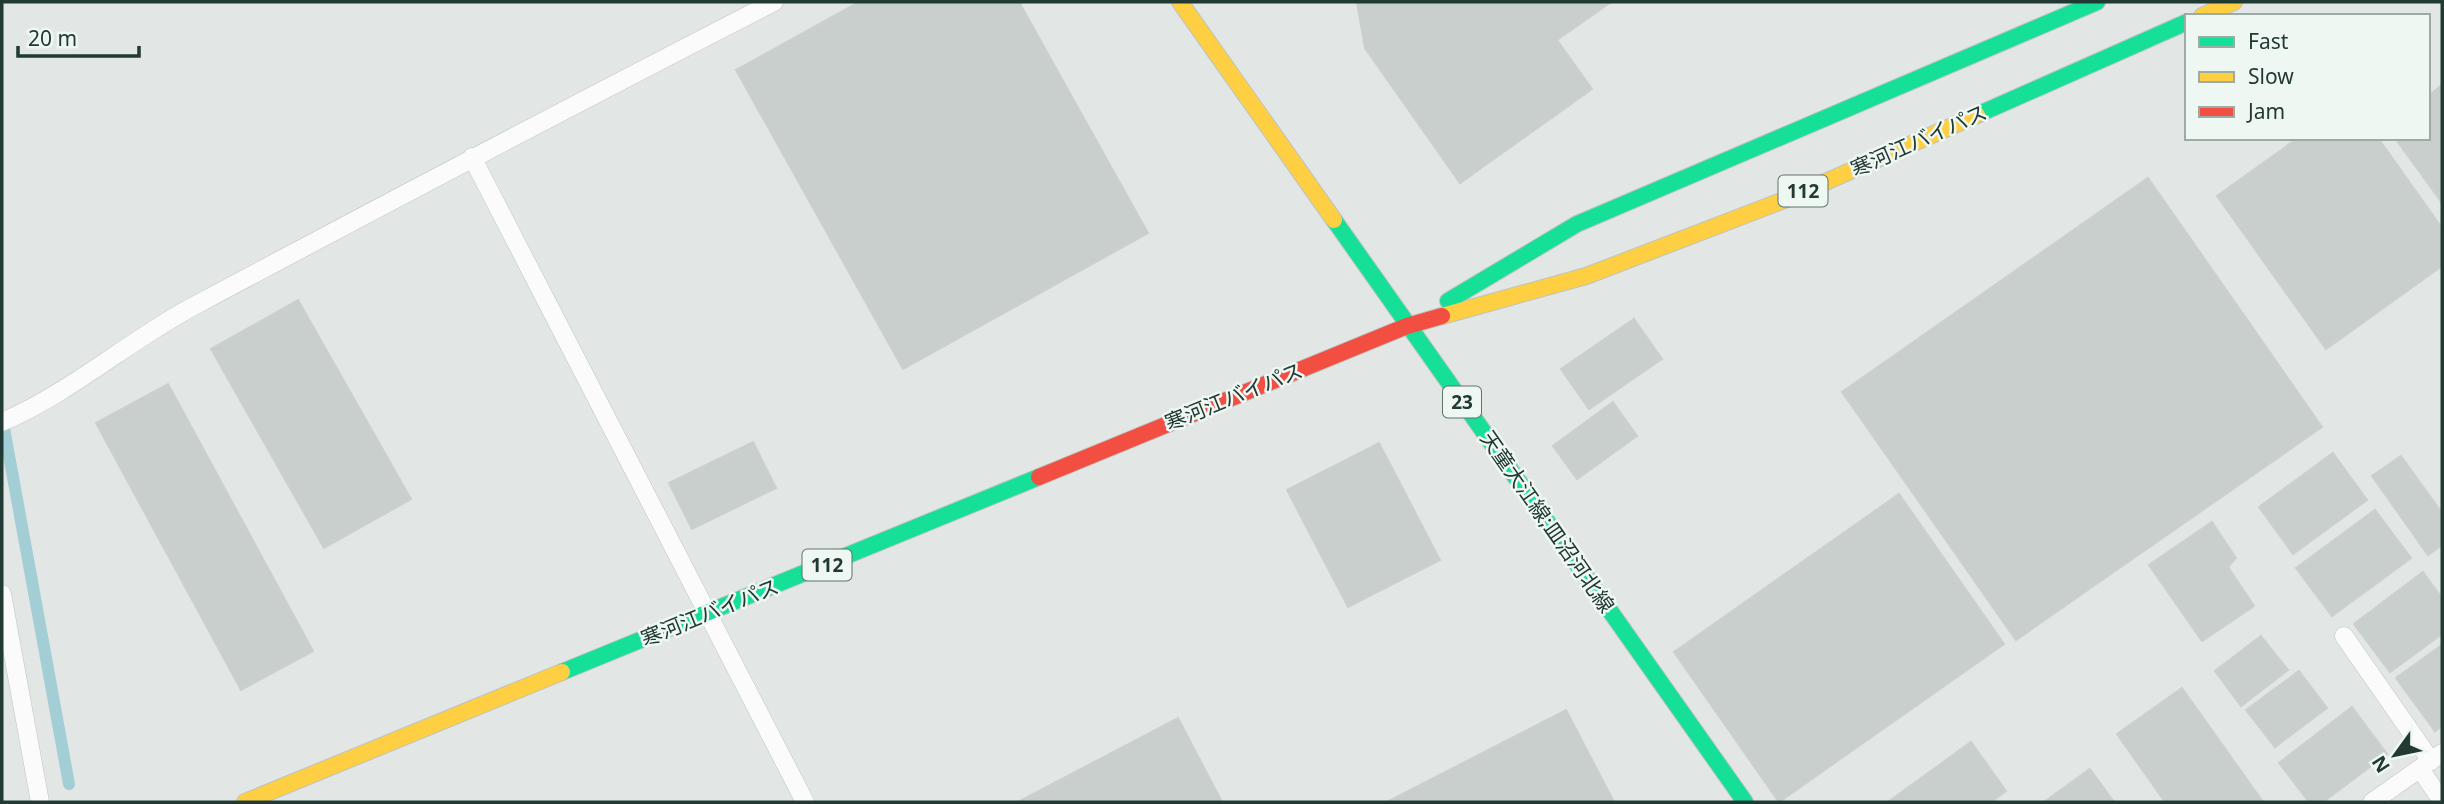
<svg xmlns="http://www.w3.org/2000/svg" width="2444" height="804" viewBox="0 0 2444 804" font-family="'Noto Sans','Noto Sans JP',sans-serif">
<rect width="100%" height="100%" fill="#e2e7e5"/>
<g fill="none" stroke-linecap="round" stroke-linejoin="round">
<path stroke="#a3ced5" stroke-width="12" d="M2,417L69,784"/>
</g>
<path fill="#c9cfcc" stroke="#cbd0ce" stroke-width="2" d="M859,2H1019L1148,233L903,369L736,70Z
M1357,2H1611L1557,40L1592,89L1460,183L1365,48Z
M2442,85V203L2395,138H2428V96Z
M2298,138H2378L2442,228V266L2326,349L2217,196Z
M2148,178L2322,427L2016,640L1842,392Z
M298,300L411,499L324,548L211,349Z
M1634,319L1662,359L1589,409L1561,369Z
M168,384L313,651L241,690L96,423Z
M1613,402L1637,436L1577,479L1553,446Z
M753,442L776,488L692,529L669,483Z
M1379,443L1440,560L1348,607L1287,490Z
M2333,453L2367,500L2293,554L2259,507Z
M2401,456L2442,513V545L2428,555L2372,476Z
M1899,494L2004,644L1779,802L1674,652Z
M2375,510L2411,558L2332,616L2296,568Z
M2212,522L2236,558L2228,567L2254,606L2202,641L2149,565Z
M2423,572L2442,598V634L2390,672L2354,624Z
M2261,636L2288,670L2241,706L2215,671Z
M2442,645V726L2435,731L2396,678Z
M2299,671L2327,708L2275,747L2246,710Z
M2182,688L2263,802H2165L2117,734Z
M2352,707L2387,754L2323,802H2309L2279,763Z
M1566,710L1614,802H1387Z
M1178,718L1222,802H1018Z
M1971,742L2006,791L1991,802H1888Z
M2090,769L2114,802H2044Z"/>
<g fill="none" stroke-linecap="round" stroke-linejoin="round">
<g stroke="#bfc4c2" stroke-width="19">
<path id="lane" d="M472,157L805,802
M2,422C70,393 127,342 192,307C385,204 579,102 774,2
M2,594L40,802
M2344,636L2431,761
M2420,769L2442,801
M2372,802L2442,753"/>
</g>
<g stroke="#bcc4c1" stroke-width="18">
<path id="fast" d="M1977,115L2187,22
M1334,220L1745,802
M1448,301L1577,224L2097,2
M562,672L1039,477"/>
</g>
<g stroke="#bcc4c1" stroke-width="18">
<path id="slow" d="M1180,2L1334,220
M2202,16L2234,2
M1442,316L1586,276L1787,199L1977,115
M245,802L562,672"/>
</g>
<g stroke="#bcc4c1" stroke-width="18">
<path id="jam" d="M1039,477L1407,326L1442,316"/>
</g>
<use href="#lane" stroke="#fbfbfb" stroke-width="18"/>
<use href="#fast" stroke="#16e098" stroke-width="16"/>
<use href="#slow" stroke="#ffcf43" stroke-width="16"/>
<use href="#jam" stroke="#f24e42" stroke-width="16"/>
</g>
<g text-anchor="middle" stroke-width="5" stroke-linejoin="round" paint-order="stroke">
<g fill="#eff7f3" stroke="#5f736d" stroke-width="2">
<rect x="1778.5" y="175.5" width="49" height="31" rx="5"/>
<rect x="1443" y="386.5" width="38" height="31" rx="5"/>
<rect x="802.5" y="549.5" width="49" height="31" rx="5"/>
</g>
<g font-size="19" font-weight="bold" fill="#213a33">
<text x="1803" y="198">112</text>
<text x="1462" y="409">23</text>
<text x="827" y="572">112</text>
</g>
<g font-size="21" fill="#213a33" stroke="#eff7f3">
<text transform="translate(1919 141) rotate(-24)" y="7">寒河江バイパス</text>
<text transform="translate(1234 397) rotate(-22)" y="7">寒河江バイパス</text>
<text transform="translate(1547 522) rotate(55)" y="7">天童大江線;皿沼河北線</text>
<text transform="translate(710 613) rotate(-22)" y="7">寒河江バイパス</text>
</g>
</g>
<rect width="2444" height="804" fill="none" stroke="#213a33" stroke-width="7"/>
<rect x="2185" y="14" width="245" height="126" fill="#eff7f3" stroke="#9daba6" stroke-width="2"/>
<rect x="2199" y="37" width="35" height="10" fill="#16e098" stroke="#9daba6" stroke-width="2"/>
<text x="2248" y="49" font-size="21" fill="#213a33">Fast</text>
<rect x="2199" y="72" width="35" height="10" fill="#ffcf43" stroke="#9daba6" stroke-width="2"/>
<text x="2248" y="84" font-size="21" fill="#213a33">Slow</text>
<rect x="2199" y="107" width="35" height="10" fill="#f24e42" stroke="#9daba6" stroke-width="2"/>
<text x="2248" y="119" font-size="21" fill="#213a33">Jam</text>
<g transform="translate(2395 755) rotate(237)" stroke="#eff7f3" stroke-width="5" paint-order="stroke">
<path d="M0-5L12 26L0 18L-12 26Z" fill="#213a33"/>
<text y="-10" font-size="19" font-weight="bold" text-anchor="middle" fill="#213a33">N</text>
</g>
<path d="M18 46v10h121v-10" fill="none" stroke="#213a33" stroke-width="3.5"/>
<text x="28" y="46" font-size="21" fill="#213a33" stroke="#eff7f3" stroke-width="5" paint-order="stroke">20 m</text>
</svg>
